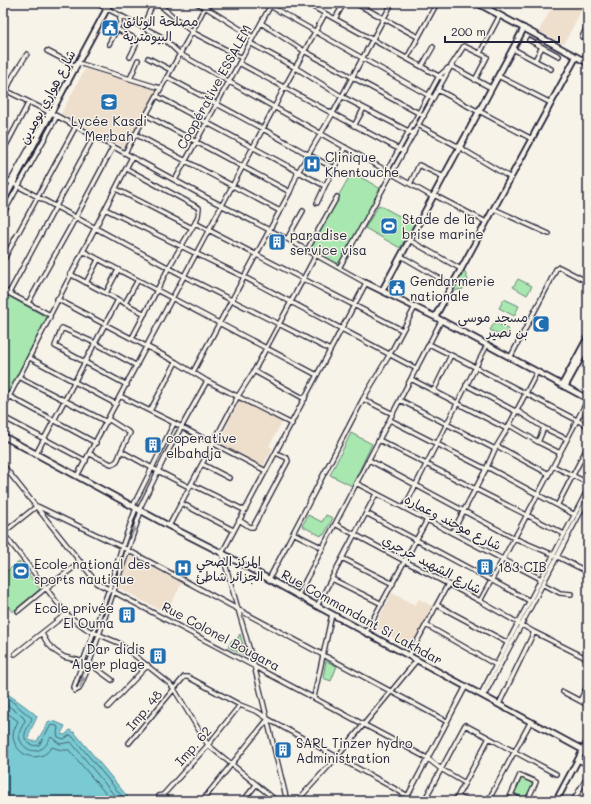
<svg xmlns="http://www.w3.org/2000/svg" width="591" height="804" viewBox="0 0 591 804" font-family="Mali,'Playpen Sans Arabic',sans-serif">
<rect width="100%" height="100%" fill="#f7f3e8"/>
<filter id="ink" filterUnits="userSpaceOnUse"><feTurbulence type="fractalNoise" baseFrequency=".025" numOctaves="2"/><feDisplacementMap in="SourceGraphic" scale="8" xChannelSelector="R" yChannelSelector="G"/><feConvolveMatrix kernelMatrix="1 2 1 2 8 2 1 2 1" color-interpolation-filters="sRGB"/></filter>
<g filter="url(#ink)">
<path fill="#eedecc" d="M554,3H585L564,44L539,31Z
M85,69L157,90L125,148L61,114Z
M240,400L282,422L269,446L273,448L263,466L218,443Z
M130,556L182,583L166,613L117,587Z
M392,593L415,605L419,599L432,606L411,647L374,628Z"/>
<path fill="#a8e7af" stroke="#658475" d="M352,172L381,189L339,264L309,247Z
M379,205L414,224L400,248L365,228Z
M464,270L468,280L463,289L452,291Z
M518,279L532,286L527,295L513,287Z
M3,293L48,318L3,404Z
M504,299L519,306L514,316L499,308Z
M495,322L509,330L505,338L490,330Z
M351,433L372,444L352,486L330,475Z
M308,515L322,522L326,515L333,518L324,535L322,534L321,536L302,526Z
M19,562L40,589L12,612L5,601L3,602V574Z
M240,634L246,656L228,647L232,640L236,641Z
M326,661L337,666L331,681L323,678Z
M522,778L533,784L525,798L514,793Z"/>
<path fill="#79cad2" stroke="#568796" d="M3,691C15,699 27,707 37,716C36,723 19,744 37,741L49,721L56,722L65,726L61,734L65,735L70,730L75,733L131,801H3Z"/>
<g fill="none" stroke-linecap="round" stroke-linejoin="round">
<path stroke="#456577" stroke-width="1" d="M3,696C7,698 11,700 14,703C20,708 26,714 32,718C30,726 18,737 30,744C33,746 36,746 39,745L51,725L57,726L58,728L57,733L58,737L64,739L70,735L72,736L126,801
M3,702L22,716L25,720C24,724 20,729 19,734C19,745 31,755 41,749C46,747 48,741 51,737L60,744L71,742L119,801
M3,710L18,721C16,726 13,730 13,736C14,749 27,760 40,756C45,755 49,751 52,747L61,750H69L112,801"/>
<g stroke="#22223b" stroke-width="6">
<path id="minor" d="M96,3L162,37L180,54L433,197
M196,3L205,7L192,32L242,58
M306,3L444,79
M355,3L418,37
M270,6L433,98
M205,7L253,37
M488,9L491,3
M335,19L344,3
M261,23L304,51L424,116
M143,26L152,6L155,3
M117,29L134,38L136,45L130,57
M582,37L588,25
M529,40L559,56
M250,43L296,68L341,96L414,134
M109,44L120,23V15
M513,49L551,69
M47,51L76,66
M480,53L500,15
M148,58L171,70
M407,58L437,3
M535,60L542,47
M581,60L588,54
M78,63L160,88
M239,63L404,152
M422,66L433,47
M451,66L491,88
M498,76L551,103
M167,77L263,129L309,155L334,168
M130,79L138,60
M3,89L57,116L211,200L287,239L366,283L222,553L254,665L287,801
M438,90L479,112
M157,96L325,186L345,147
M3,98L13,76L27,54
M479,111L532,139
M146,115L290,192
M418,125L459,147L511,178
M354,126L364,108
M135,134L280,211
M3,151L29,102
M125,153L192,32L157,3
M127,169L199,208L198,216L195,223L169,267L132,338
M387,171L439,76L448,68
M3,178L184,276L330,350
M175,180L272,3
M10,182L49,112
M410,184L419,165L444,177
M116,189L192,228
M434,195L486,222
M317,203L325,186
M105,209L244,277L417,369
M494,209L549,234
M3,214L57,116
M195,223L402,330
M287,239L303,211
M409,240L461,269
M307,250L337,197
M83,251L317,375
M401,256L444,281
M3,261L76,126
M339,268L451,66L464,46L487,57L475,80
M70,274L145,314
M86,283L98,260
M3,290L50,315L132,157
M9,293L94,136
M106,293L118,270
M57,299L176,362L207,381L292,424
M28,303L76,217L113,147
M125,303L138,280
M429,344L475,367L588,426
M30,358L116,404
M510,358L550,282L556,269L559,267L588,282
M254,371L305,399
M193,372L290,192L298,172L332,115L392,3
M19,377L107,422
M411,379L507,429
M127,385L55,346L62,328L95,343L137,366
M466,385L515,411
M434,390L451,355
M9,396L96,443
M120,396L174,423L266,471
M363,399L393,414
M400,400L495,449
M3,408L50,317V315
M516,410L544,428L567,439
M150,411L176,362
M3,417L86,461
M108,419L130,433L121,451L152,468L133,506
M390,420L486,469
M174,423L152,468L189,487
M509,425L538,442L544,428
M379,440L564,534
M538,442L560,453
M497,446L549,474
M36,454L118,300
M90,454L111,464C118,463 119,457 121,451
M369,460L514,538L554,555L588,572
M202,464L229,478
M3,465L97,583L427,758L441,769L465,783
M553,466L588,483
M487,467L575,515
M77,476L274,108L284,88L325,14
M356,483L541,579
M191,484L244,510
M181,503L233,530
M558,504L588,446
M136,508L122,547L109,589L74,687L75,691L79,689L86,673L141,511
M404,508L487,345
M139,510L167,453L207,381
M366,513L530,601
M239,520L250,527H253L288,461L287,458L276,453
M335,524L480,601L534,632L588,659
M169,526L238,396L254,371L316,255
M3,533L37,506L122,547L446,721
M3,533L66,614L88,630L119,643L170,684L174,689L208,745L277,801
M293,533L323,548
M452,533L487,467L495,449L507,429L537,372
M342,558L393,584
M269,579L363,399L390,354L415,307
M332,579L382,604
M543,584L560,593L571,594
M298,595L441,321
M480,601C517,534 553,467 588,399
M437,605L508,643
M317,606L376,494
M18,611L46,588L81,562
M426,625L496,665
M366,632L427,520
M42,634L48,644L55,651L64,657L89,663L112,680
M15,654L66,614
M409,656L448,584
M563,692L588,705
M482,695L483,690L588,489
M482,695L486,692L588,498
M314,697L332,614
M580,701L588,684
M499,704L534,632
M108,707L148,665
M129,743L184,677H188L240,705L258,712L268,719L408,796
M578,760L588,765
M163,795L172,801
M159,796L163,795L208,745L240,705
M458,796L466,801
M202,801L268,719
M243,801L256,785
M297,801L337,757L417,660
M405,801L466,686
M424,801L465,725L556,774
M455,801L489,738
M488,801L531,721
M523,801L511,795L520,775L536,782L527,801
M573,801L588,776"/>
</g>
<g stroke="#22223b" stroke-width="8">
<path id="major" d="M477,3L588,63
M3,202L110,3
M366,283L435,317L588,399
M382,291L524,28
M435,317L576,57
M562,385L588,337
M565,387L588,345
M3,436L169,526L222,553L317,606L583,750
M556,801L588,741"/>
</g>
<use href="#minor" stroke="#f7f3e8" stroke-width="3.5"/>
<use href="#major" stroke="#f7f3e8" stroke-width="4.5"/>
</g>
<defs><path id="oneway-solid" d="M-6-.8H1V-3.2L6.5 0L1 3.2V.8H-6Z"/></defs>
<g fill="#97959a">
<use href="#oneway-solid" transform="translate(133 532) rotate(-70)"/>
<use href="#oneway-solid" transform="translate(82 682) rotate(-69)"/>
</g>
</g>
<defs>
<g id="civic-square" transform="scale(0.9)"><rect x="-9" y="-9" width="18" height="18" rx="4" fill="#1f6fb2" stroke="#f7f3e8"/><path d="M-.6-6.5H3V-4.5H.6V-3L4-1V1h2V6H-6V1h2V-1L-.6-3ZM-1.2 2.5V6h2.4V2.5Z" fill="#fff"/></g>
<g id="school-square" transform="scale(0.9)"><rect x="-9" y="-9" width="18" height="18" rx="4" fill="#1f6fb2" stroke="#f7f3e8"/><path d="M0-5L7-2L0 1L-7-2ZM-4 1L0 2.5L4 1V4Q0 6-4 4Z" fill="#fff"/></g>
<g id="hospital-square" transform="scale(0.9)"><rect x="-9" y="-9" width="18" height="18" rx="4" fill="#1f6fb2" stroke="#f7f3e8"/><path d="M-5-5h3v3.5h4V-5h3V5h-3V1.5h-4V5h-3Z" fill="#fff"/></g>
<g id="stadium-square" transform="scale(0.9)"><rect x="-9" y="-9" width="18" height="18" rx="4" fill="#1f6fb2" stroke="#f7f3e8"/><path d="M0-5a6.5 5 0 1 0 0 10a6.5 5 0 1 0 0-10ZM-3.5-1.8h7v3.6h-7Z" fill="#fff"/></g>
<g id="building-square" transform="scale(0.9)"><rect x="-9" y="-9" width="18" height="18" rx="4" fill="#1f6fb2" stroke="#f7f3e8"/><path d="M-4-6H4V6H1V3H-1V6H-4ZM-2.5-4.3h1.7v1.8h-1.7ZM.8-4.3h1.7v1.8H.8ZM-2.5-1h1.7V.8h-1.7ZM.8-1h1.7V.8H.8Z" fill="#fff"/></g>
<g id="mosque-square" transform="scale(0.9)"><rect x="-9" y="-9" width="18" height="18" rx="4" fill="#1f6fb2" stroke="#f7f3e8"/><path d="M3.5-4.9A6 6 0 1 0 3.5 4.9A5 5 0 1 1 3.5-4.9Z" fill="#fff"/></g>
</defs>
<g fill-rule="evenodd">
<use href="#civic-square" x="110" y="28"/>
<use href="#school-square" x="109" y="102"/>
<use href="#hospital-square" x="312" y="164"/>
<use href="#stadium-square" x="389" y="226"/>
<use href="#building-square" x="277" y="242"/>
<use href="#civic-square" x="397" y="288"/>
<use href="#mosque-square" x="541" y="324"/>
<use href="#building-square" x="153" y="445"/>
<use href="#building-square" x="485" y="567"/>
<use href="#hospital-square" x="183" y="568"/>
<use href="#stadium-square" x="21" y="571"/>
<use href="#building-square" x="127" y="615"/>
<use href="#building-square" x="158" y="656"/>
<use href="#building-square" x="283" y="750"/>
</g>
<g text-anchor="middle" stroke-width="3" stroke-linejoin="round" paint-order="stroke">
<g font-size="13" fill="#22223b" stroke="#f7f3e8" text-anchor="start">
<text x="123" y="26">مصلحة الوثائق<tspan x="123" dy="15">البيومترية</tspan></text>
<text x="109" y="126" text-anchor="middle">Lycée Kasdi<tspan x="109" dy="15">Merbah</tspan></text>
<text x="325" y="162">Clinique<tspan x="325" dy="15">Khentouche</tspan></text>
<text x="402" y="224">Stade de la<tspan x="402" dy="15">brise marine</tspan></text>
<text x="290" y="240">paradise<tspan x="290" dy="15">service visa</tspan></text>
<text x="410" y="286">Gendarmerie<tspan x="410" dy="15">nationale</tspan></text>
<text x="528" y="322" text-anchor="end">مسجد موسى<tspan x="528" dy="15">بن نصير</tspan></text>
<text x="166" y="443">coperative<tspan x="166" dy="15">elbahdja</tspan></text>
<text x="196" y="566">المركز الصحي<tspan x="196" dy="15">الجزائر شاطئ</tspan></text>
<text x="34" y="569">Ecole national des<tspan x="34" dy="15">sports nautique</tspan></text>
<text x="498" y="572">183 CIB</text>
<text x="114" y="613" text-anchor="end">Ecole privée<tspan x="114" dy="15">El Ouma</tspan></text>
<text x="145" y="654" text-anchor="end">Dar didis<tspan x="145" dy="15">Alger plage</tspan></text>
<text x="296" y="748">SARL Tinzer hydro<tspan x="296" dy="15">Administration</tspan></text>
</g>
<g font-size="13" fill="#22223b" stroke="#f7f3e8">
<text transform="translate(214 87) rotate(-61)" y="5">Coopérative ESSALEM</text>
<text transform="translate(47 97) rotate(-62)" y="5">شارع هواري بومدين</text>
<text transform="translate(453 522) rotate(27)" y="5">شارع موحند وعماره</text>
<text transform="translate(432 564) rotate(28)" y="5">شارع الشهيد جرجري</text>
<text transform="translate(362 617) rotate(29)" y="5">Rue Commandant Si Lakhdar</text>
<text transform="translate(221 636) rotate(28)" y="5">Rue Colonel Bougara</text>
<text transform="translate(144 710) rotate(-50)" y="5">Imp. 48</text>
<text transform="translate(193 746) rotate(-49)" y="5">Imp. 62</text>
</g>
</g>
<rect width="591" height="804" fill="none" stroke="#f7f3e8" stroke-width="16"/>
<rect x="8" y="8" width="575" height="788" fill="none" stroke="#22223b" stroke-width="1.5" filter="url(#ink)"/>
<path d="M445 36v6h114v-6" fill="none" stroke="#22223b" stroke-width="2"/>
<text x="451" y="36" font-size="12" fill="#22223b" stroke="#f7f3e8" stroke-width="3" paint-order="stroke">200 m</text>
</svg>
